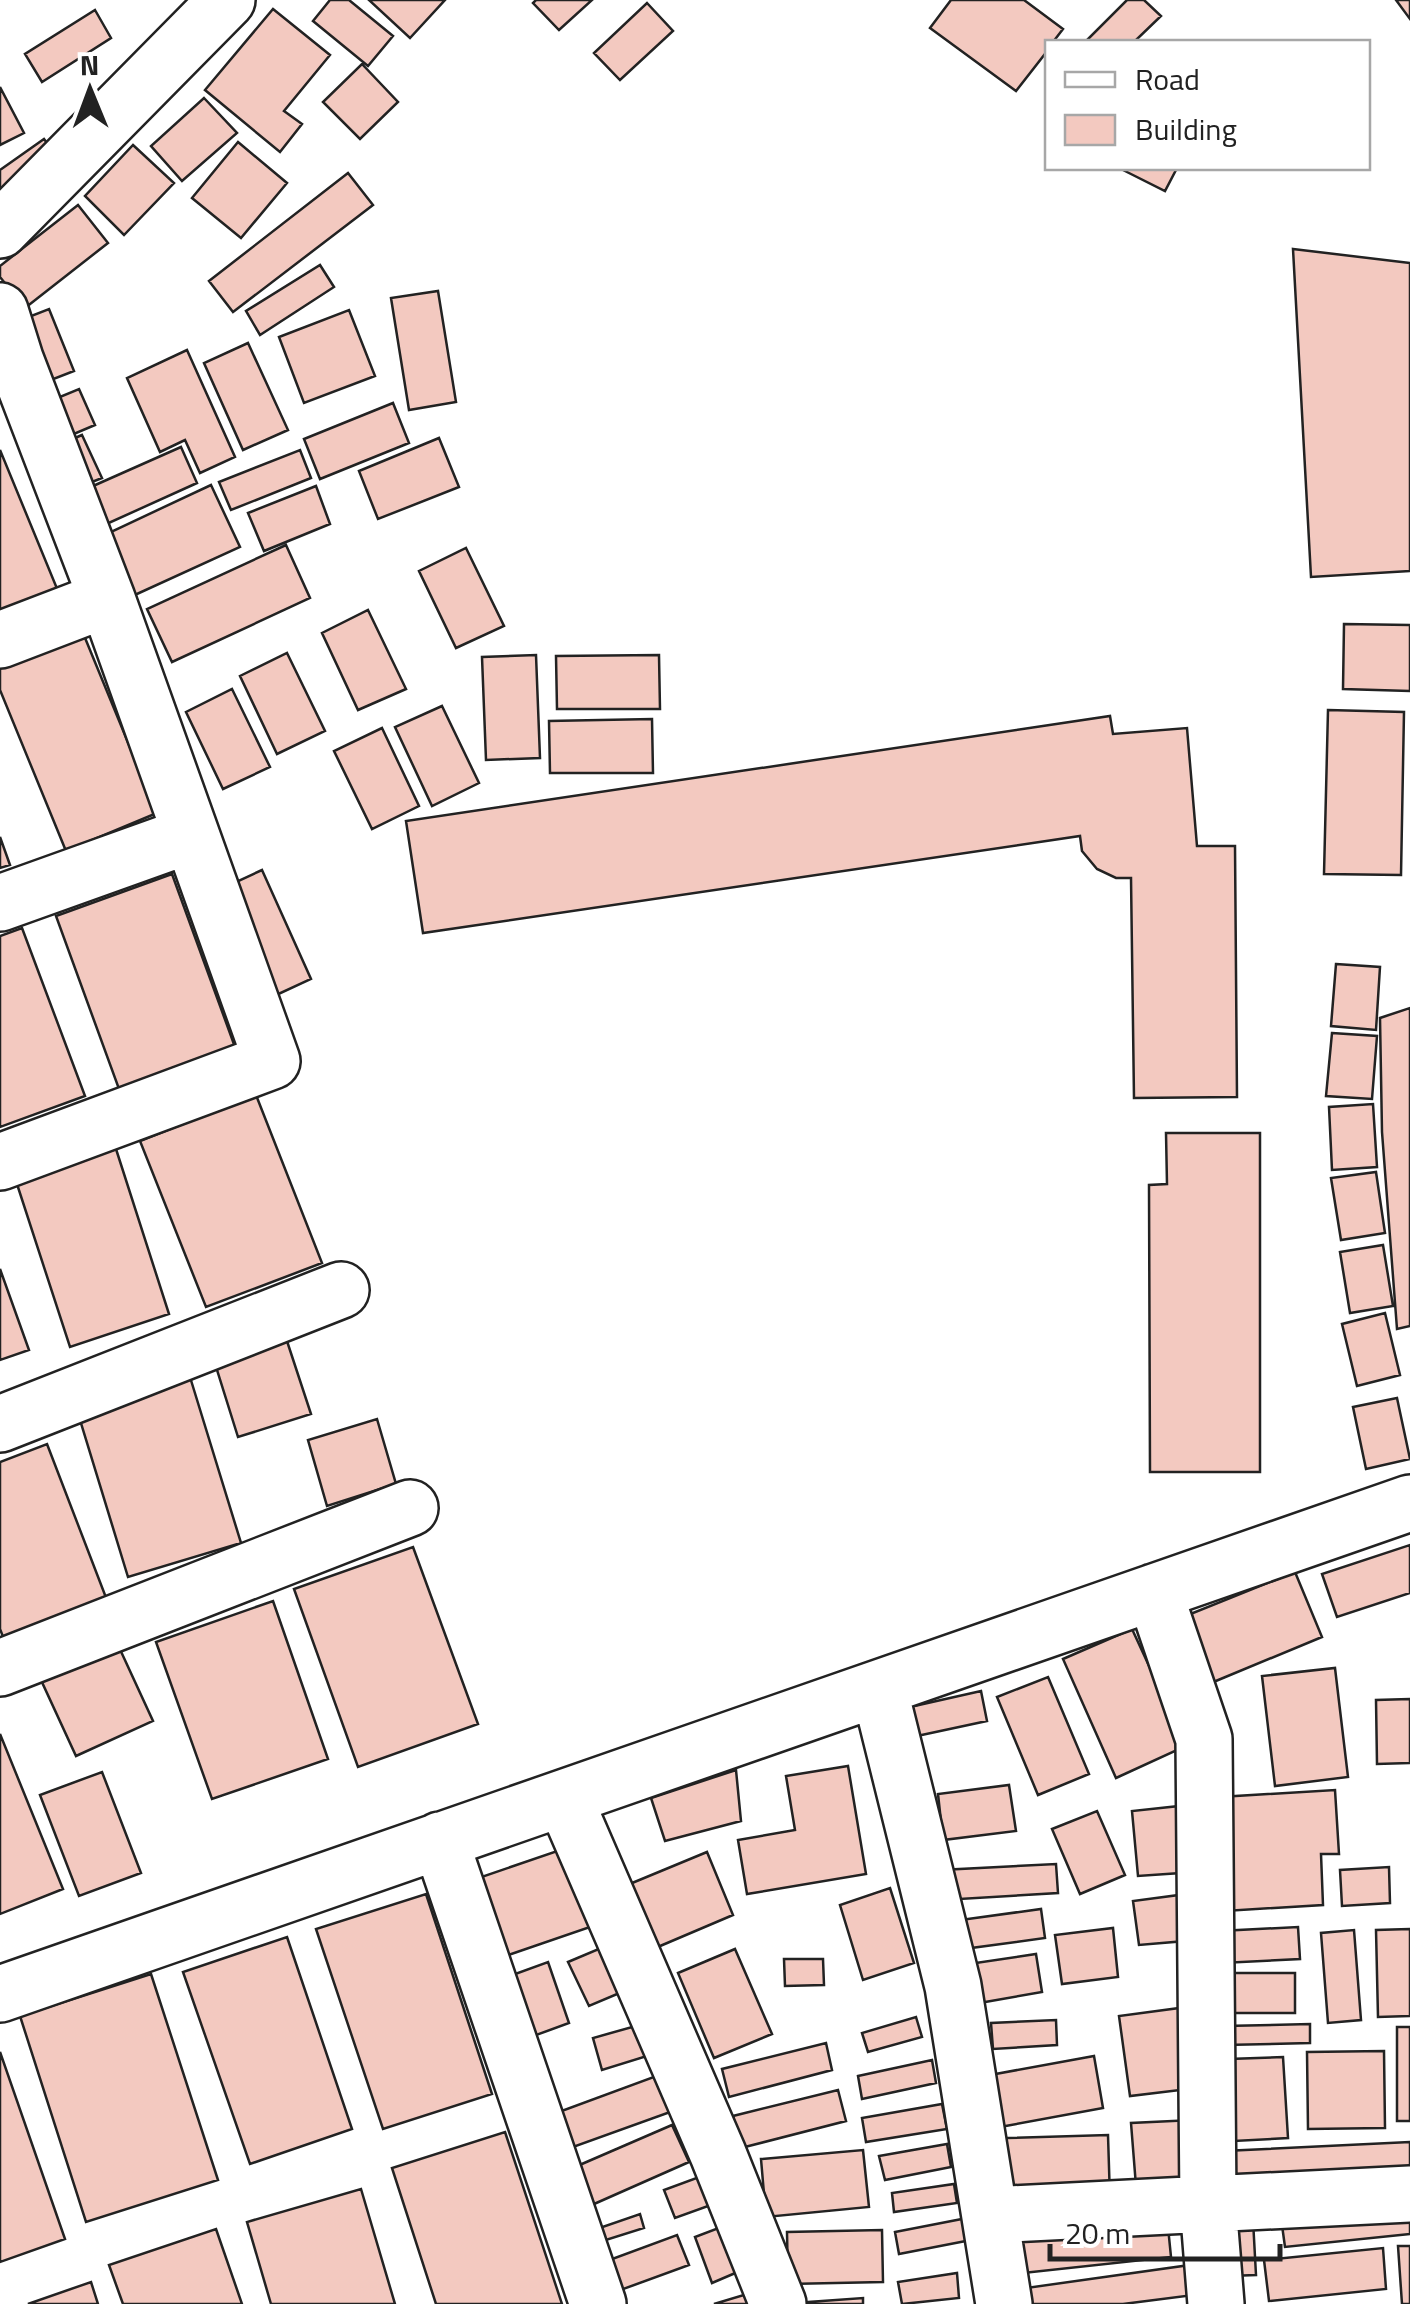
<svg xmlns="http://www.w3.org/2000/svg" width="1410" height="2304" viewBox="0 0 1410 2304" font-family="'Titillium Web',sans-serif">
<rect width="100%" height="100%" fill="#fff"/>
<path fill="#f3c9c0" stroke="#222" stroke-width="2.5" d="M330,0H349L393,36L368,66L313,21Z
M369,0H445L410,38Z
M536,0H592L559,30L533,3Z
M951,0H1024L1063,29L1053,42H1048V50L1016,91L930,28Z
M1127,0H1144L1161,16L1134,42H1085Z
M1396,0H1410V19Z
M647,3L673,31L620,80L594,53Z
M273,9L330,55L284,111L302,124L280,152L205,90Z
M95,10L111,38L42,82L25,54Z
M362,64L398,102L360,139L323,102Z
M0,87L24,133L0,145Z
M204,98L237,133L182,181L151,146Z
M44,139L56,155L0,195V170Z
M238,142L287,183L241,238L192,198Z
M133,145L174,183L124,235L85,196Z
M1119,168H1177L1165,191Z
M348,173L373,205L233,312L209,281Z
M78,205L108,243L25,308L0,277V266Z
M1293,249L1410,263V571L1311,577Z
M320,265L334,287L260,335L246,311Z
M438,291L456,402L409,410L391,298Z
M49,309L74,371L33,387L8,325Z
M349,310L375,376L304,403L279,337Z
M248,343L288,430L243,450L204,363Z
M187,350L235,457L200,473L185,440L160,452L127,378Z
M79,389L95,425L55,442L38,406Z
M393,403L409,443L320,479L304,439Z
M82,435L102,478L72,490L54,447Z
M439,438L459,487L378,519L359,471Z
M181,447L197,483L91,531L75,494Z
M0,450L58,591L0,615Z
M300,450L311,478L231,510L219,482Z
M211,485L240,547L126,599L98,538Z
M316,486L330,524L264,551L248,513Z
M286,545L310,598L172,662L147,609Z
M466,548L504,626L456,648L419,571Z
M368,610L406,689L358,710L322,633Z
M1344,624L1410,625V691L1343,689Z
M83,633L157,813L66,851L0,690V667Z
M287,653L325,731L277,754L240,676Z
M536,655L540,758L486,760L482,657Z
M659,655L660,709H557L556,656Z
M232,689L270,767L223,789L186,712Z
M442,706L479,783L432,806L395,727Z
M1328,710L1404,712L1401,875L1324,874Z
M1110,716L1113,734L1187,728L1197,846H1235L1237,1097L1134,1098L1131,878H1116L1097,869L1082,851L1080,836L423,933L406,821Z
M652,719L653,773H550L549,721Z
M382,728L419,806L372,829L334,751Z
M0,837L10,865L0,868Z
M262,870L311,979L272,997L223,888Z
M172,874L235,1047L119,1089L56,916Z
M22,928L85,1096L0,1127V936Z
M1336,964L1380,967L1376,1030L1331,1026Z
M1410,1008V1326L1397,1329L1382,1132L1380,1018Z
M1332,1033L1377,1036L1372,1099L1326,1096Z
M256,1095L322,1263L206,1307L140,1141Z
M1373,1104L1377,1167L1332,1170L1329,1107Z
M1166,1133H1260V1472H1150L1149,1185L1167,1184Z
M116,1149L169,1314L70,1347L16,1181Z
M1376,1172L1385,1233L1341,1240L1331,1178Z
M1383,1245L1393,1306L1350,1313L1340,1252Z
M0,1269L29,1350L0,1360Z
M1385,1313L1400,1375L1357,1386L1342,1324Z
M285,1335L311,1414L238,1437L213,1357Z
M190,1377L241,1543L128,1577L77,1410Z
M1397,1398L1410,1459L1366,1469L1353,1407Z
M377,1419L396,1484L327,1506L308,1440Z
M47,1444L110,1608L7,1647L0,1629V1462Z
M1410,1545V1593L1337,1617L1322,1574Z
M413,1547L478,1724L358,1767L294,1589Z
M1295,1572L1322,1637L1211,1683L1183,1617Z
M273,1601L328,1759L212,1799L156,1642Z
M1132,1629L1186,1746L1116,1778L1063,1659Z
M118,1645L153,1721L76,1756L41,1680Z
M1335,1668L1348,1777L1275,1786L1262,1676Z
M1048,1677L1089,1774L1038,1795L997,1697Z
M981,1691L987,1721L917,1736L910,1707Z
M1410,1699V1763L1377,1764L1376,1700Z
M0,1734L63,1889L0,1914Z
M848,1766L866,1874L747,1894L738,1840L795,1830L786,1776Z
M736,1770L741,1821L665,1841L651,1798Z
M102,1772L141,1873L79,1896L40,1795Z
M1009,1785L1016,1831L943,1840L938,1794Z
M1335,1790L1339,1854H1321L1323,1905L1225,1911L1220,1797Z
M1189,1805L1195,1872L1138,1876L1132,1811Z
M1097,1811L1125,1875L1080,1894L1052,1829Z
M566,1848L593,1926L488,1962L461,1884Z
M707,1852L733,1915L646,1952L620,1888Z
M1056,1864L1058,1893L943,1900L941,1870Z
M1389,1867L1390,1903L1342,1906L1340,1870Z
M890,1888L914,1963L863,1980L840,1905Z
M426,1894L492,2094L383,2129L316,1929Z
M1179,1895L1185,1941L1139,1945L1133,1901Z
M1041,1909L1045,1938L956,1950L953,1921Z
M1298,1927L1300,1959L1222,1963L1220,1931Z
M1113,1928L1118,1977L1062,1984L1055,1935Z
M1410,1929V2016L1378,2017L1376,1930Z
M1354,1930L1361,2020L1328,2023L1321,1933Z
M287,1937L352,2129L250,2164L183,1972Z
M608,1945L629,1989L589,2006L568,1962Z
M735,1949L772,2034L714,2058L678,1973Z
M1036,1954L1042,1992L968,2005L962,1965Z
M784,1959H823L824,1985L785,1986Z
M548,1962L569,2023L528,2038L507,1977Z
M1226,1973H1295V2013H1226Z
M151,1974L218,2180L86,2222L20,2016Z
M1187,2007L1197,2088L1130,2096L1119,2016Z
M916,2017L922,2037L868,2052L862,2033Z
M1056,2020L1057,2045L993,2049L991,2023Z
M650,2022L660,2052L602,2070L593,2038Z
M1310,2024V2043L1224,2045V2026Z
M1397,2027H1410V2121H1397Z
M826,2043L832,2070L729,2097L722,2069Z
M1384,2051L1385,2128L1308,2129L1307,2052Z
M0,2052L65,2239L0,2262Z
M1094,2056L1103,2108L1000,2127L990,2075Z
M1283,2057L1288,2138L1234,2141L1229,2059Z
M932,2060L936,2083L862,2099L858,2076Z
M659,2075L673,2111L562,2151L548,2116Z
M838,2090L846,2121L741,2148L733,2116Z
M942,2104L947,2129L866,2142L862,2118Z
M1193,2120L1197,2182L1136,2186L1131,2123Z
M672,2125L689,2162L585,2208L568,2170Z
M505,2132L562,2304H436L392,2168Z
M1108,2135L1110,2199L1007,2201L1006,2138Z
M1410,2142V2188L1226,2196L1224,2151Z
M947,2144L951,2167L885,2180L879,2156Z
M863,2150L869,2207L766,2217L761,2159Z
M710,2173L722,2201L675,2218L664,2190Z
M954,2184L957,2203L894,2212L892,2193Z
M361,2189L395,2304H271L247,2222Z
M1410,2204V2234L1285,2247L1281,2218Z
M640,2214L644,2228L590,2245L585,2233Z
M1167,2217L1171,2257L1014,2274L1010,2234Z
M967,2218L971,2240L899,2254L895,2232Z
M1253,2220L1256,2275L1229,2276L1225,2221Z
M729,2224L747,2268L712,2283L695,2237Z
M216,2229L242,2304H123L109,2265Z
M882,2230L883,2282L788,2284L787,2232Z
M677,2235L689,2265L615,2292L604,2262Z
M1398,2246H1410V2304H1402Z
M1383,2248L1386,2289L1269,2301L1264,2260Z
M1190,2265L1194,2295L1123,2304H1021L1019,2289Z
M957,2273L959,2298L902,2304L898,2282Z
M91,2282L98,2304H28Z
M757,2291L761,2304H714Z
M863,2298V2304H795V2303Z"/>
<g fill="none" stroke-linecap="round" stroke-linejoin="round">
<g stroke="#222" stroke-width="60">
<path id="minor" d="M0,230L227,0
M0,311L15,359L107,599L272,1061L0,1162
M0,640L107,599
M0,903L190,835
M0,1424L341,1290
M0,1668L410,1508
M879,1688L953,1986L1004,2304
M564,1798L718,2154L778,2304
M440,1840L598,2304
M0,1994L1410,1503
M990,2215L1208,2204L1204,1739L1154,1592
M1216,2304L1208,2204L1410,2194"/>
</g>
<use href="#minor" stroke="#fff" stroke-width="55"/>
</g>
<rect x="1045" y="40" width="325" height="130" fill="#ffffff" stroke="#a7a7a7" stroke-width="2.5"/>
<rect x="1065" y="72" width="50" height="15" fill="#ffffff" stroke="#a7a7a7" stroke-width="2.5"/>
<text x="1135" y="90" font-size="30" fill="#222222">Road</text>
<rect x="1065" y="115" width="50" height="30" fill="#f3c9c0" stroke="#a7a7a7" stroke-width="2.5"/>
<text x="1135" y="140" font-size="30" fill="#222222">Building</text>
<g transform="translate(90 90) rotate(359)" stroke="#ffffff" stroke-width="8" paint-order="stroke">
<path d="M0-8L18 38L0 25L-18 38Z" fill="#222222"/>
<text y="-15" font-size="28" font-weight="bold" text-anchor="middle" fill="#222222">N</text>
</g>
<path d="M1050 2244v15h230v-15" fill="none" stroke="#222222" stroke-width="5"/>
<text x="1065" y="2244" font-size="30" fill="#222222" stroke="#ffffff" stroke-width="8" paint-order="stroke">20 m</text>
</svg>
